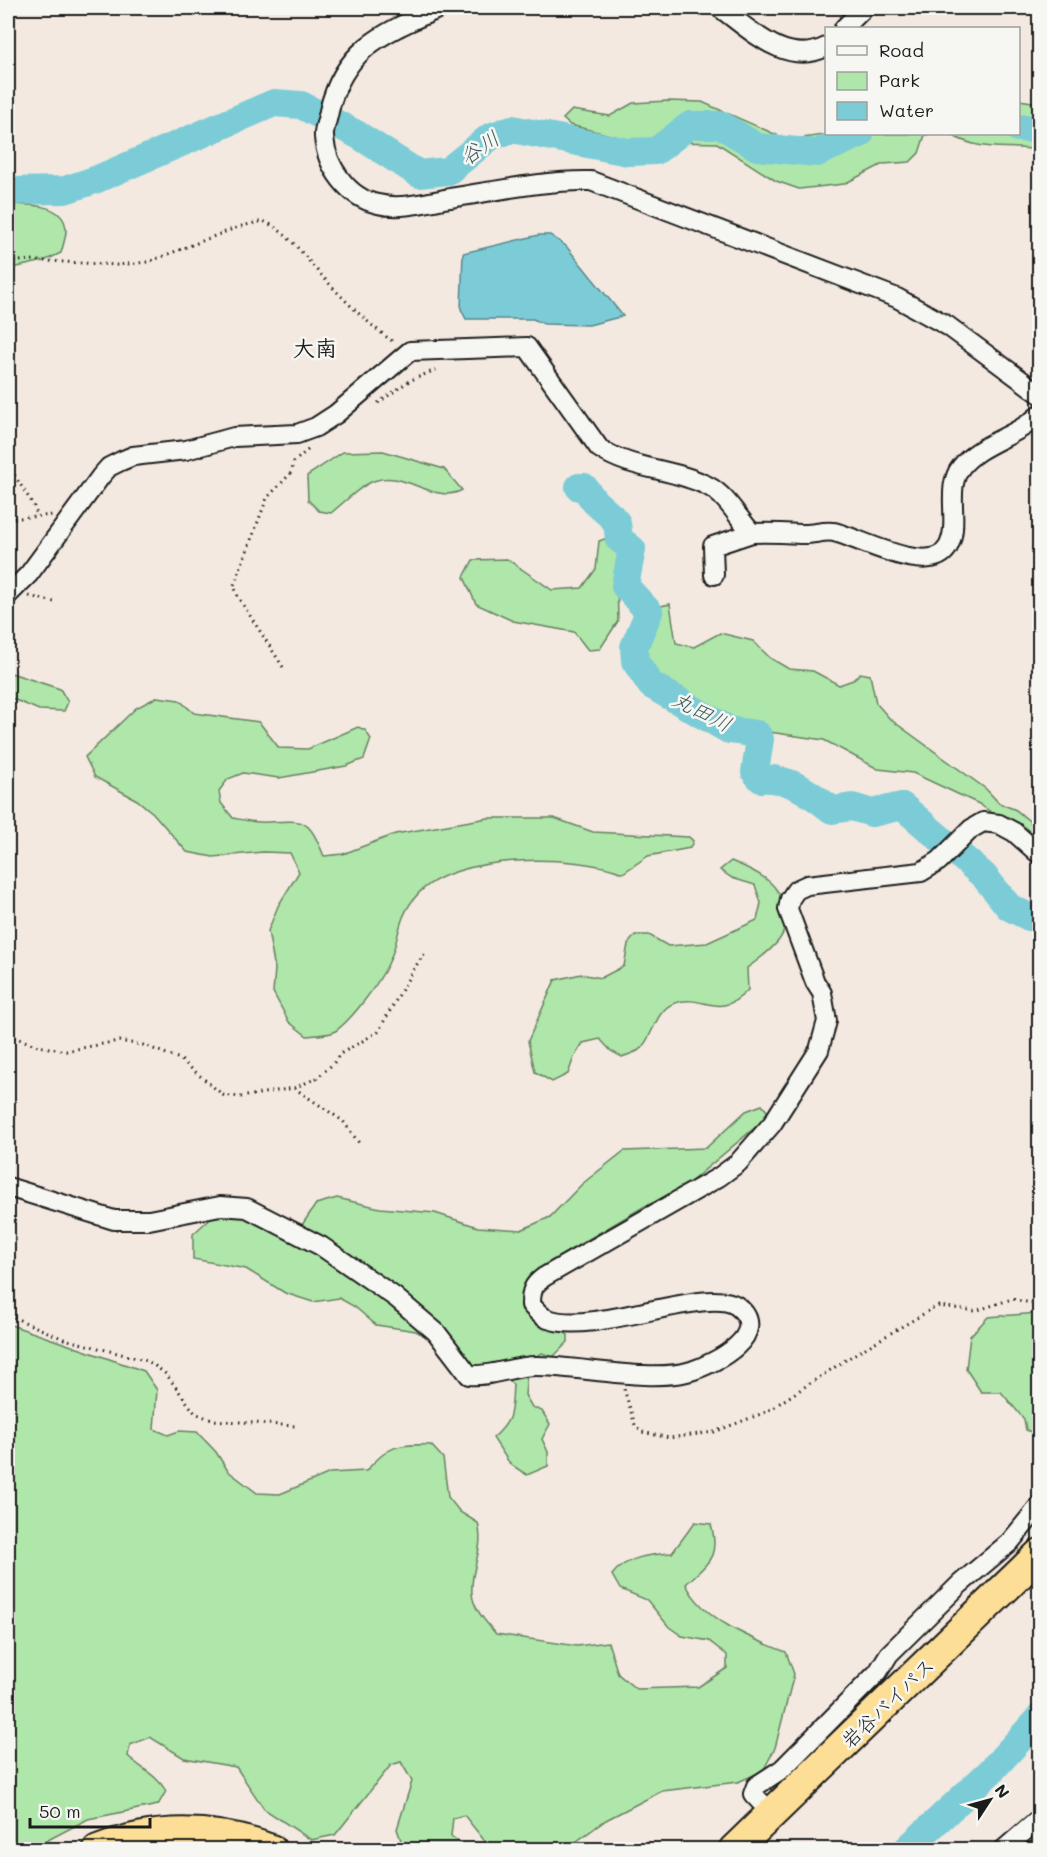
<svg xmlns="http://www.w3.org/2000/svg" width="1047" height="1857" viewBox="0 0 1047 1857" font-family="Mali,'Klee One',sans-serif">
<rect width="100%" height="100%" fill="#f3e9e0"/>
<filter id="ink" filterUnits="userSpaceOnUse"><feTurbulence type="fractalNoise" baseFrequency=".0167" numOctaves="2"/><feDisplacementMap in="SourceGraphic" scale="12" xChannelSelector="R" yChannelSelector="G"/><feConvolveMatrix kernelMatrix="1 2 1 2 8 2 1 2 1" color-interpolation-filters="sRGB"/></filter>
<g filter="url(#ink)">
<path fill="#afe6a9" stroke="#668162" stroke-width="1.5" d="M1019,100L1039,103V150C1006,144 981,153 950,134H1018Z
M667,101L702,102L788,140L831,134H931L925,135L919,153L910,162L883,164L844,184L799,189L776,181L717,143L634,141L570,125L563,119L572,110L610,116L633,103Z
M8,204C26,205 65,202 66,230C66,237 63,246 61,253L44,261L8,269Z
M383,451L444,469L462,490C436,505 405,471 377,480C361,484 344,503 331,513L319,511L308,500L307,476L343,452Z
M613,536C619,549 625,561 617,575L618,621L600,649L588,650L574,632L513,621L476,604L464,577L473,560L507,559L552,590L582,588L596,569L599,541Z
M670,604L676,643L694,647L720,633L753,641L770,658L789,669L813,671L839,685L853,680L860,673L870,675L876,703L890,719L986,789L999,803L1016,810L1039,829V840L1034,842L979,804L913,773L878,769L824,740L734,727L686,701L662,692L643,662L639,647L656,607Z
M8,672L60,689L68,702L64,711L39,710L8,697Z
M157,697L179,700L194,713L259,722L279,748L308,749L358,727L365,730L371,739L364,759L346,766L279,778L243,773L228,779L219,791L221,803L233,818C244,820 256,823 267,822C306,820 308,818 324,856L343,854L395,834L488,818H554L593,832L689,837L693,841L690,848L648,856L623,873C576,854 455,853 418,894C395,919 401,939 388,964C379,983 351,1021 334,1032C327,1035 314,1035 307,1036L289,1022L273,992L275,969L268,931L278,906L299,872L290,853L263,852L213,857L187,852L153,813L137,800L95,777L85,757L136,708Z
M731,861C756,871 783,883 785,913C785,923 786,931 779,940C771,951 758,960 747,968L748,990C717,1022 705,993 675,1003C654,1010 654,1038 639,1050C634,1053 627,1055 622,1057L611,1051L600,1039L583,1043L574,1057L568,1074L552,1082L535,1072L528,1041L555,980L581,974L601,978L624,966L628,944L635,935H649L668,946L707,943L757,920L761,903L755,885L732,878L720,870Z
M762,1105L767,1111L765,1119L676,1194L645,1206L541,1267L529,1280L525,1292L552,1324L568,1335V1342L553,1357L542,1353L528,1360L525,1395L532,1407L542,1411L550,1424L542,1439L548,1452V1466L527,1475L510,1464L493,1438C514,1419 511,1412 513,1385L502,1374L480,1370L416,1331L376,1325L355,1307L339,1298L313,1302L285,1293L246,1269L193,1259V1234L216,1213L245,1214L289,1228L302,1225L316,1204L337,1198L380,1208L435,1213L478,1227L521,1230L550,1217L582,1184L624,1151L706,1148L746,1111Z
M1039,1313H1040L1039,1435L1026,1430L1024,1419L1001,1392H981L966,1369L970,1336L988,1317Z
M8,1324L144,1371L157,1390L154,1429L168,1435L179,1431L197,1432L216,1452L228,1471L257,1493L280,1494L330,1473L366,1471C388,1445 398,1444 431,1445L443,1458L448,1497L460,1512L478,1523C485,1550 470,1568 472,1593C473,1609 487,1623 496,1634L577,1646L608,1642L618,1674L636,1689L698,1687L727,1668V1655L709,1641L682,1636L669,1627L647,1600L620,1589L612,1575C625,1557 651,1554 672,1553L695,1522L711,1524C720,1557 709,1562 686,1584C702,1619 752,1639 786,1652L794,1674L775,1748L763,1771L738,1782L662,1791L606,1820L566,1849H491L464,1815L453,1818L451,1836L469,1849H404L397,1829L412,1781L401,1762L391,1765L335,1835L311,1840L264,1809L236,1767L184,1758L150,1737L130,1745L128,1756C141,1769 157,1775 166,1791L158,1805L88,1819L31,1849H8Z"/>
<path fill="#7cccd7" stroke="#56868c" stroke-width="1.5" d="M539,235H550L566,246L623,316L589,325L544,324L533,319H466L461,309L463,253Z"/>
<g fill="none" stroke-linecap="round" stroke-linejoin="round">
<path stroke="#7cccd7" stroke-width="28" d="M1018,128L1040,129
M8,191L65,190L95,180L274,103L301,105L358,135L419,174L448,171L490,137L512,129L628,152L656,151L690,125H721L757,147L817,153L860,134
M579,487H584L595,502L612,517L617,523L619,539L632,549L625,586L649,612L634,647L635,661L651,685L729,730L757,734L760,739L755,772L761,779C790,777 810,793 832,810L852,807L872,813L902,806L984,876L1009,907L1029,917L1040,919
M906,1850L990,1772L1040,1717"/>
<g stroke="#1c1c1c" stroke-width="22">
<path id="minor" d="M440,8C386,32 344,47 329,111C328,119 323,129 324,137C326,166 348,198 378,204C401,210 427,202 450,198C497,191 543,180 591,181L897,298L948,326L1040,394
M720,8C751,30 786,67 826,47
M844,28L864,8
M714,575L713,546L752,533
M8,595L29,574L101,476L109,467L121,461L133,456L186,450L234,437L297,434L316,427L336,414L410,351L527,347L599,448C631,470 673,468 708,486C726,495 738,518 752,533C769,532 785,533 802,534C812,535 824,530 834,532C860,538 930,578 948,547C961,523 944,489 961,467C981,442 1017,437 1040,414
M8,1187L114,1220H149L220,1206L247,1208L321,1246L395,1297L436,1332L469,1375C492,1377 513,1366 536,1366C580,1366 651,1383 691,1371C714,1364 773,1334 737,1306C708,1285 594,1336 548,1319C541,1317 536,1310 531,1305C531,1290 533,1285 544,1277L719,1177L738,1163L772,1124L819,1050L827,1021L822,993L815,982L788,909L790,899L796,890L807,885L921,872L939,861L971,829L983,822L999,824L1014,832L1040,855
M773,1815L753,1794L756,1786L782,1769L878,1672L889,1654L960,1584L1010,1542L1040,1505
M1003,1850L1040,1818"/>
</g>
<g stroke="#1c1c1c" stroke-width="34">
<path id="trunk" d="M98,1850C156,1827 213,1828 271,1850
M734,1850L1040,1554"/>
</g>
<path stroke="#1c1c1c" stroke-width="3" stroke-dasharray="1.5 4.5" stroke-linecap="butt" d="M8,262L30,260L117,265L148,262L238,227L263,221C288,231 305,258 323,277C345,301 369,325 395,343
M378,403L409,381L440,368
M8,465L34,506L37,515
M8,519L53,515
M29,596L54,602
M283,667L238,597L234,585L267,498L291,473L294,462L310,448
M8,1035L38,1046L66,1051L118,1041L143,1045L180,1059L223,1095L240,1097L294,1088L317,1078L333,1064L340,1054L378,1032L413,970L425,953
M294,1088L343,1121L359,1143
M8,1315L64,1339L148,1361L166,1374L195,1413L212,1420L295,1426
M624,1389L635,1425L642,1432L669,1438L714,1432L766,1412L855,1354L932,1309L939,1306L975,1311L1012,1299L1040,1305"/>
<use href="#minor" stroke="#f6f6f2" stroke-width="18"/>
<use href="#trunk" stroke="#fdde96" stroke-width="30"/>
</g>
</g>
<g text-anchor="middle" stroke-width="5" stroke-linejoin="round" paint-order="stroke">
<g font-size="20" fill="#1c1c1c" stroke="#f6f6f2">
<text transform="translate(888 1703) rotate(-44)" y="7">岩谷バイパス</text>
</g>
<g font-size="21" font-style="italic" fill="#3e5a5d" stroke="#f6f6f2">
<text transform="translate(480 148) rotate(-34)" y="7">谷川</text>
<text transform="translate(702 712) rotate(27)" y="7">丸田川</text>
</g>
<g font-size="22" font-weight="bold" fill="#1c1c1c" stroke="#f6f6f2">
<text x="315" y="356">大南</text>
</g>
</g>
<rect width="1047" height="1857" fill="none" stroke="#f6f6f2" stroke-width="30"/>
<rect x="15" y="15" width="1017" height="1827" fill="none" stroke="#1c1c1c" stroke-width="2" filter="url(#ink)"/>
<rect x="825" y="27" width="195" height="108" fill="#f6f6f2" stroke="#9f9f9c" stroke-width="1.5"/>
<rect x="837" y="46" width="30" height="9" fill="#f6f6f2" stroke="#9f9f9c" stroke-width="1.5"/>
<text x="879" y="57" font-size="18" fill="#1c1c1c">Road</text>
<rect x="837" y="72" width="30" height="18" fill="#afe6a9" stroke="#9f9f9c" stroke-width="1.5"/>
<text x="879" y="87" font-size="18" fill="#1c1c1c">Park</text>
<rect x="837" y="102" width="30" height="18" fill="#7cccd7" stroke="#9f9f9c" stroke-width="1.5"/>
<text x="879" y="117" font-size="18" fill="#1c1c1c">Water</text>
<g transform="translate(990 1800) rotate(54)" stroke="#f6f6f2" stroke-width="4.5" paint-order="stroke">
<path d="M0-4.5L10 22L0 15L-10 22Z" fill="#1c1c1c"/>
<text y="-9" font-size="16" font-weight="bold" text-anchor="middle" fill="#1c1c1c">N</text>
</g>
<path d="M30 1818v9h120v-9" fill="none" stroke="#1c1c1c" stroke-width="3"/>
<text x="39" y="1818" font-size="18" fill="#1c1c1c" stroke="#f6f6f2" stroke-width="4.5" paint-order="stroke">50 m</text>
</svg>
